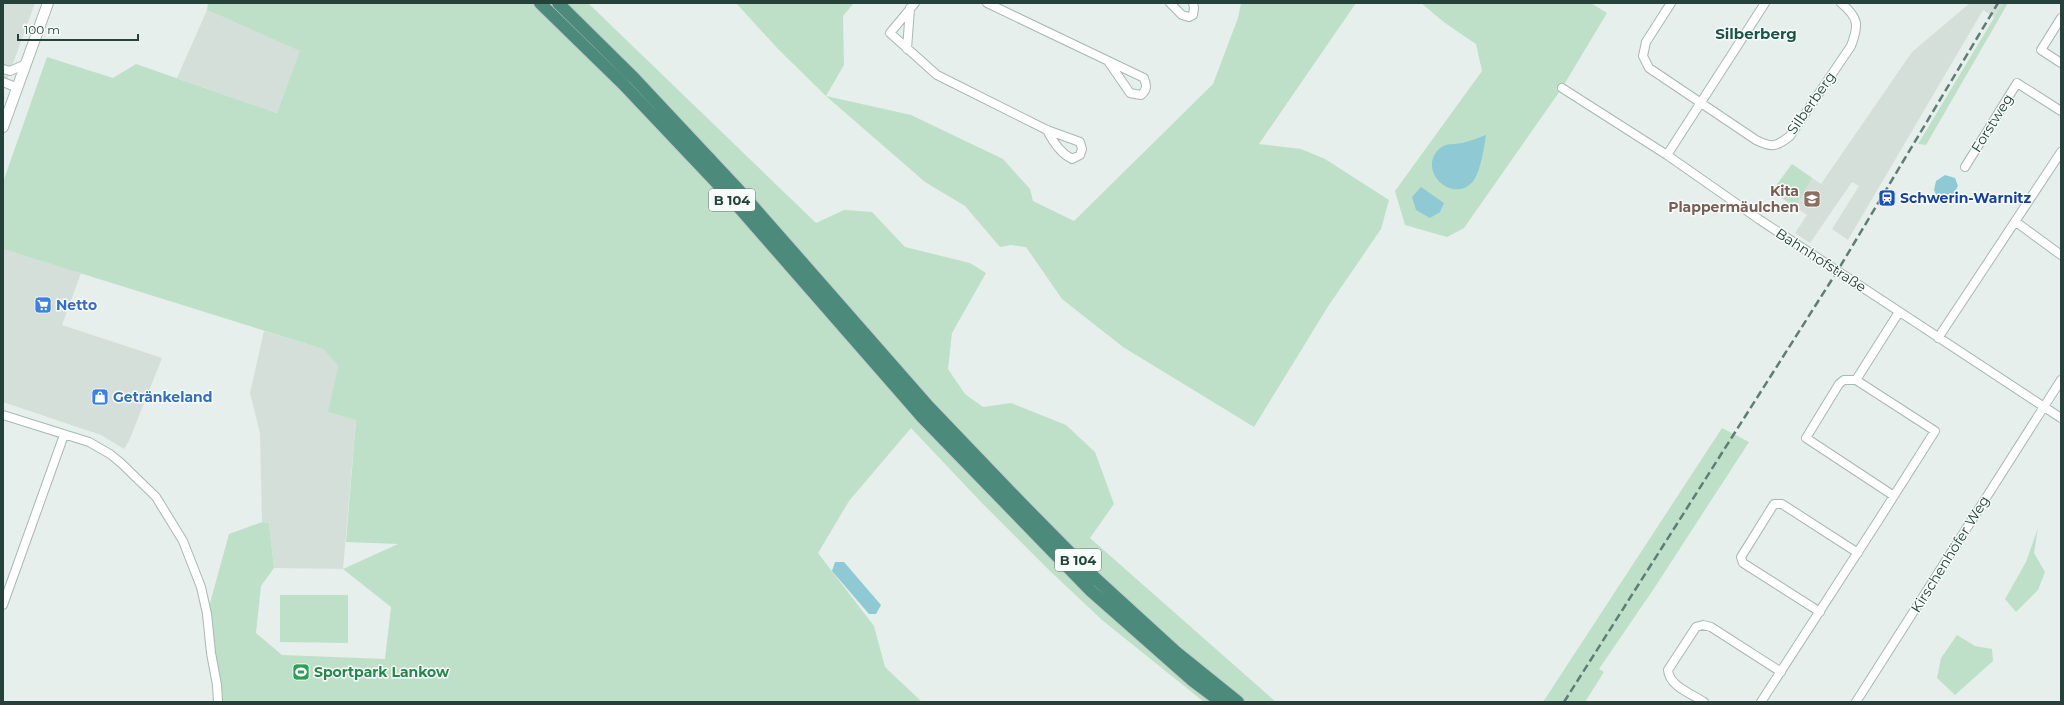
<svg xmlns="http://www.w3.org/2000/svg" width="2064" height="705" viewBox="0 0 2064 705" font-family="Montserrat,sans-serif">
<rect width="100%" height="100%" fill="#e6efeb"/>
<path fill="#d4dfda" d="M3,3H35L3,91Z
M1970,3H2003L1995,18L1983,10L1848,240L1832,229L1859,186L1852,182L1810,243L1795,233L1807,215L1772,191L1792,164L1821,184L1912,52Z
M207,10L301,51L277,113L177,78Z
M3,249L81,273L62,325L162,358L129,441L124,449L101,435L3,402Z
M264,331L323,349L338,366L329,412L356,419L343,569L274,568L269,523L262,522L260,433L250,393Z"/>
<path fill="#bfe0c8" d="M208,3H588L816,223L844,210L872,212L905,247L970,263L986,273L952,333L948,369L965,394L983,407L1011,403L1066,425L1095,452L1114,504L1090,538L1276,702H1204L1102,620L1049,570L980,501L911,428L849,501L818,553L874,626L885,667L922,702H218L207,614L229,534L262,522L269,523L274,568L261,586L256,633L282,655L385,659L391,607L343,569L398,544L346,542L356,420L328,412L338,366L323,349L3,249V182L47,57L113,78L136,64L277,113L300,51L207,10Z
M736,3H854L843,16L844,65L826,96L911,115L1003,159L1030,189L1033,201L1074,221L1213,84L1238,18L1241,3H1356L1259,144L1301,149L1325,159L1389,200L1381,229L1327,308L1254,427L1123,347L1062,299L1026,247L1011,245L1000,247L965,206L925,182L826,96L778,49Z
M1421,3H1591L1607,13L1562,88L1464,228L1447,237L1405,225L1395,191L1482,71L1476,44L1445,23Z
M2003,3H2008L1926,145L1918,144Z
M1792,164L1812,178L1795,207L1772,191Z
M1722,428L1749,442L1655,587L1599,669L1604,672L1585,702H1543Z
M2038,528L2034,553L2045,572L2038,590L2016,612L2005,599L2026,562Z
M280,595H348V643L280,642Z
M1957,635L1975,646L1992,649L1993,661L1955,695L1937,678L1941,658Z"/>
<path fill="#8ec9d4" d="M1486,135C1484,148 1481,169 1474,180C1455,206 1416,172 1439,149C1447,142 1454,145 1462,143C1470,141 1478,138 1486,135Z
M1945,175L1955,178L1958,186L1951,198L1939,201L1934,190L1936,181Z
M1421,187L1444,203L1440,212L1430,218L1416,210L1412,197Z
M835,562H844L881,605L876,614H869L832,571Z"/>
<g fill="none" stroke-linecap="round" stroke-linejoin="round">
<g stroke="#a8b8b2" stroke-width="10">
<path id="minor" d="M915,3L890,33L937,75L1047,130L1080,142L1082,149L1080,155L1072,159C1060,153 1053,142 1047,130
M987,3L1144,78C1147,86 1147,90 1141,95L1130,93L1108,61
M1170,3L1182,15L1189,17L1193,15L1194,8L1193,3
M1671,3L1646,42L1643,56L1649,68L1756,140C1772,148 1776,147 1790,136L1851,46C1859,25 1859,18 1841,3
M2061,18L2041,50L2061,63
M907,49L910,8
M3,69L10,71L26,64
M3,82L18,88
M1562,88L1667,155L1760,220L2061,418
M1667,155L1765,3
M1965,167L2017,83L2061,111
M2016,222L2061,255
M1938,338L2061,152
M1856,380L1899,312
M3,415L89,442L110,454L121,463L156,497L183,541L201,587L207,614L211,653L217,685L218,702
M3,605L64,435
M1820,612L1743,563L1741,557L1774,504H1782L1858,553
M1704,702C1692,694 1669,686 1668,670L1696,627L1703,625L1711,627L1781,672
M1761,702L1878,521L1935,431L1856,380H1844L1839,384L1806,438L1894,496
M1856,702L2061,380"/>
</g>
<g stroke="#a8b8b2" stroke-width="12">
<path id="tertiary" d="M3,127L48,3"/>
</g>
<g stroke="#c2cac8" stroke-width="14">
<path id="trunk" d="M540,3L623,84L729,196L922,417L1091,591L1193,681L1221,702
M558,3L634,78L737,188L929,407L1022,504L1095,578L1176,652L1238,702"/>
</g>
<use href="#minor" stroke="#fff" stroke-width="8"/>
<use href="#tertiary" stroke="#fff" stroke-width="10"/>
<use href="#trunk" stroke="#4c8a7c" stroke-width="12"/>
<path stroke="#5f7d75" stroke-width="2.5" stroke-dasharray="8 4" stroke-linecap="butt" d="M1564,702L1838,270L1998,3"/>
</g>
<defs>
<g id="station-square" transform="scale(0.9)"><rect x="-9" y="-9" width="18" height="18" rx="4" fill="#1a4fb4" stroke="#f7fbf9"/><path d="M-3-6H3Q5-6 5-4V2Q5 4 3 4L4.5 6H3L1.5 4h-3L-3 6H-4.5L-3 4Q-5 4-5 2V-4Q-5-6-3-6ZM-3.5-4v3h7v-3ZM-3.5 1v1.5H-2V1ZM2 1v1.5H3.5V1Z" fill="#fff"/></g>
<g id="school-square" transform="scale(0.9)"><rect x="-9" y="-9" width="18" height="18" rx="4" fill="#8d6e63" stroke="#f7fbf9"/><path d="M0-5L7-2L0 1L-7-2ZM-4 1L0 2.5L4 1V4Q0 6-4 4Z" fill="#fff"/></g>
<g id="supermarket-square" transform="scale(0.9)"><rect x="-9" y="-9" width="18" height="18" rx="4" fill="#3f7fe0" stroke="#f7fbf9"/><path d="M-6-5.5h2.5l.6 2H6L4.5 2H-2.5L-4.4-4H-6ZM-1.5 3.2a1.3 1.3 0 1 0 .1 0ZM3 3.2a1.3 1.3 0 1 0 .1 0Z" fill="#fff"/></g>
<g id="shop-square" transform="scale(0.9)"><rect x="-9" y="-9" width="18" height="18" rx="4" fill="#3f7fe0" stroke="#f7fbf9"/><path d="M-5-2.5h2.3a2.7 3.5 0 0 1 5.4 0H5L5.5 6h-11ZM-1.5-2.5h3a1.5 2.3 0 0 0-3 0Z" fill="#fff"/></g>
<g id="stadium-square" transform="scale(0.9)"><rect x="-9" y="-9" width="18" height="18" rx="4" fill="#2e9e5b" stroke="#f7fbf9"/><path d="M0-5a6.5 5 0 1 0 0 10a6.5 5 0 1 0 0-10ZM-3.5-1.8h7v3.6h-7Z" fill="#fff"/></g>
</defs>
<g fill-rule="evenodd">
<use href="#station-square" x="1887" y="198"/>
<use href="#school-square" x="1812" y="199"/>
<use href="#supermarket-square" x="43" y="305"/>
<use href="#shop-square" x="100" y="397"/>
<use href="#stadium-square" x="301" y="672"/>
</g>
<g text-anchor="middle" stroke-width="3" stroke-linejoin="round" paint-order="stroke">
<g fill="#f7fbf9" stroke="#637a73" stroke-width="1">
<rect x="709" y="189" width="46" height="22" rx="3"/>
<rect x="1055" y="549" width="46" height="22" rx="3"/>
</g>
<g font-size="13" font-weight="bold" fill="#24423a">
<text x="732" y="205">B 104</text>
<text x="1078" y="565">B 104</text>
</g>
<g font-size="14" fill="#24423a" stroke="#f7fbf9">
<text transform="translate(1811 103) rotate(-55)" y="5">Silberberg</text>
<text transform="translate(1992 123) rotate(-58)" y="5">Forstweg</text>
<text transform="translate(1821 260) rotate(33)" y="5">Bahnhofstraße</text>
<text transform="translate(1950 554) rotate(-58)" y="5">Kirschenhöfer Weg</text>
</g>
<g font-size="14" font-weight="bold" fill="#785e54" stroke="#f7fbf9" text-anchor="end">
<text x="1799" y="196">Kita<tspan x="1799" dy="16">Plappermäulchen</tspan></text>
</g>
<g font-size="14" font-weight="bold" fill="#164399" stroke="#f7fbf9" text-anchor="start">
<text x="1900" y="203">Schwerin-Warnitz</text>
</g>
<g font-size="14" font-weight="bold" fill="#366cbe" stroke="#f7fbf9" text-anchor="start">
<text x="56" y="310">Netto</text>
<text x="113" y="402">Getränkeland</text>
</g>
<g font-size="14" font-weight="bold" fill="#27864d" stroke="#f7fbf9" text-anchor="start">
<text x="314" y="677">Sportpark Lankow</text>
</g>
<g font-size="15" font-weight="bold" fill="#1f5548" stroke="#f7fbf9">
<text x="1756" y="39">Silberberg</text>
</g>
</g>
<rect width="2064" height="705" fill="none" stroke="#24423a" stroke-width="8"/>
<path d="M18 34v6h120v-6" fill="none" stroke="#24423a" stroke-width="2"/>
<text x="24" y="34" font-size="12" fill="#24423a" stroke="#f7fbf9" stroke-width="3" paint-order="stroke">100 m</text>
</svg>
